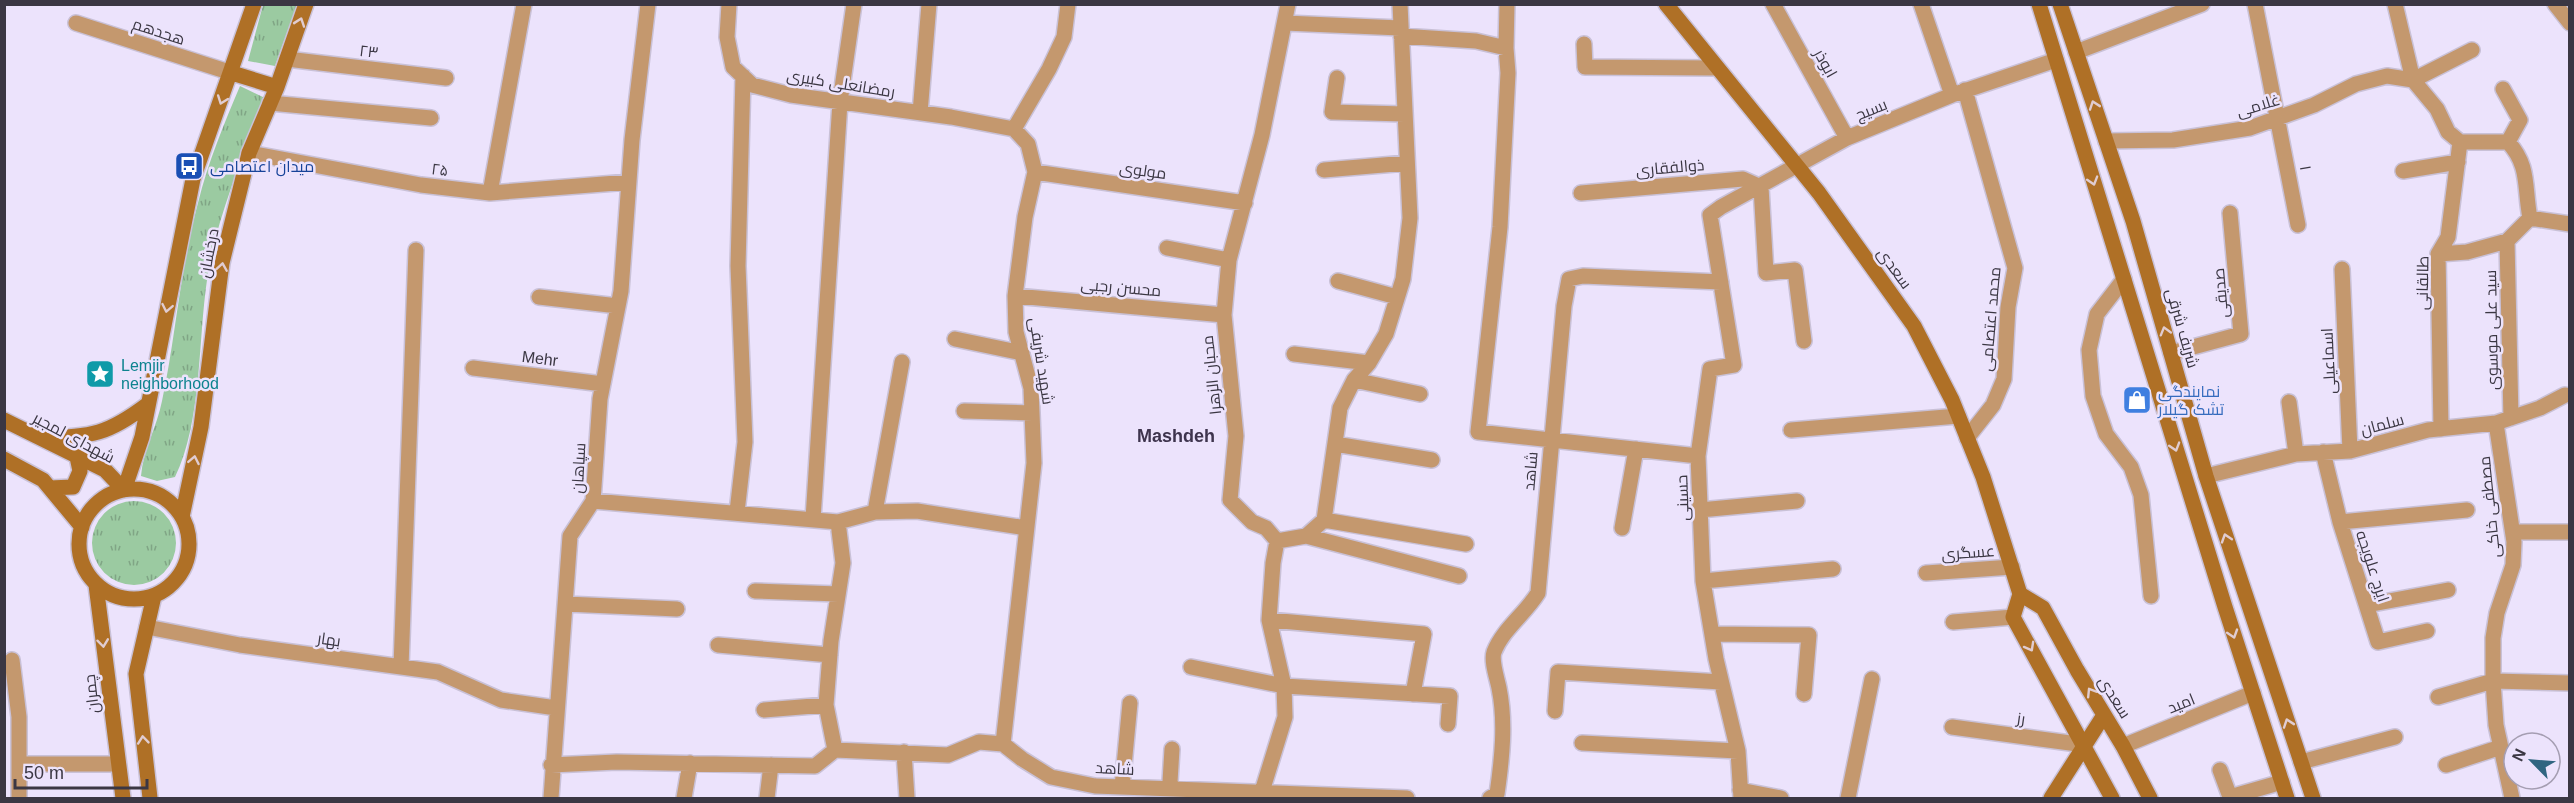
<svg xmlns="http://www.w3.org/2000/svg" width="2574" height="803" viewBox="0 0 2574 803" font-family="Helvetica,Cairo,sans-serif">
<defs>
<pattern id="grass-tufts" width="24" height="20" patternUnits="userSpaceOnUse" patternTransform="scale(1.5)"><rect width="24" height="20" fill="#9bcaa1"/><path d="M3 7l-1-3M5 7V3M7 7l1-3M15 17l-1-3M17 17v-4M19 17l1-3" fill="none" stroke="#80a585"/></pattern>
</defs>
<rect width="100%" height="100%" fill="#ece3fc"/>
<path fill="url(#grass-tufts)" d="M263,5H297L275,66L248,61Z
M240,86L265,98C243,157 216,218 207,280C198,340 202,422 175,477L157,481L141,476C143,450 157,427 162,401C176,336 180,268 198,203C208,162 224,124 240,86Z
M92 543a42 42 0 1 1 84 0a42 42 0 1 1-84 0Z"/>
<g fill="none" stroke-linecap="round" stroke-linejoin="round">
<g stroke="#c9c1d7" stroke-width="18">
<path id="street" d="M729,4L727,37L733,67L752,85L791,95L951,117L1014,129
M1773,4L1847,138
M1921,4L1952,95
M2255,4L2298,225
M2395,4L2413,80L2437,109L2448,132L2460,142H2508C2530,166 2524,187 2530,218
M2555,4L2570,23
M76,23L232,73
M1285,23L1400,28
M1401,36L1476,41L1506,48L1508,73L1500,227L1478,432L1698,456
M1584,44L1585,67L1715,68
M1506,48L1507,4
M2076,52L2202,4
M287,59L446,78
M1337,78L1332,112L1404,114
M2503,89L2520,120L2508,142
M1965,90L2015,268L2008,307L2004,379L1993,405L1967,438
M270,103L431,118
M920,113L929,4
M2106,141L2173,140L2250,128L2314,105L2356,84L2387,76L2413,80L2472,50
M249,153L421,185L490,193L629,182
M1324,170L1407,163
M2403,171L2458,162
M1035,172L1245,203
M490,193L524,4
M1581,193L1743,179L1761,187L1766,273L1795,270L1804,341
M2530,218L2570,224
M2507,241L2511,418
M1167,248L1229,260
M2438,254L2467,252L2507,241L2530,218
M2342,269L2350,451
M2124,279L2097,314L2089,350L2093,396L2106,434L2131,467L2141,495L2151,596
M1338,281L1397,297
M1015,296L1224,315
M539,297L618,306
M955,339L1022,353
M2171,353L2241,334L2230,213
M1294,354L1369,363
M473,368L603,384
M1354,380L1420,394
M2289,402L2296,454
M964,411L1032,413
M2496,423L2514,542L2513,565L2497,613L2493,638V681L2496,725L2512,798
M2441,429L2438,254L2448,237L2460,142
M1791,430L1958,416
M1335,444L1432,460
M2323,452L2340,522L2378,642L2427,631
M2206,476L2296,454L2350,451L2428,430L2496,423L2540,408L2565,395
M593,501L838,522L875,512L917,511L1026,528
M1700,510L1797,501
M737,512L745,442L738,266L743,76
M875,512L902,362
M813,519L840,102L854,4
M1324,520L1466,544
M2340,522L2467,510
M1622,528L1636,449
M2513,532H2570
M1306,536L1459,576
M1277,541L1306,536L1324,520L1340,408L1354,380L1369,363L1386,334L1403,279L1410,218L1400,4
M1926,573L2012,567
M1703,581L1833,569
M755,591L838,594
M566,604L677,609
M2367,605L2448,590
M1269,620L1424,634L1413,694
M1953,622L2013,617
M147,627L240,645L438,672L501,700L556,708
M1712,634L1809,635L1804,694
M718,645L830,655
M12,660L19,717V798
M401,667L416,250
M1191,667L1284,686L1450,696L1448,724
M2438,697L2493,681L2570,683
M764,710L826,705
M1555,711L1558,672L1721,682
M1952,727L2085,745
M1582,743L1738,751
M1003,744L1034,463L1031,388L1016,332L1015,296L1025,217L1035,172L1028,144L1014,129L1049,69L1064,37L1068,4
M2123,746L2253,693
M835,750L948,755L979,742L1003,744L1022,759L1051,777L1095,786L1407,798
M835,750L826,705L831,641L843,563L838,522
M904,752L907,798
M2301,762L2395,737
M20,764H118
M551,765L617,762L815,766L835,750
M2446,765L2501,747
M2220,770L2230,797L2282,782
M1122,787L1130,703
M1740,790L1781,798
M551,798L570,536L593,501L600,399L621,291L632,140L648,4
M684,798L690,763
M767,798L771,765
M1169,798L1172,749
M1260,798L1285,717L1284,686L1269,620L1273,563L1277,541L1266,528L1252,522L1230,500L1236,436L1224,315L1229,260L1262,135L1288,4
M1490,798L1497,794C1502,759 1506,722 1499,688C1497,678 1491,661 1494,652C1503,629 1525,614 1538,593L1564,306L1569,279L1583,276L1721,282
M1741,798L1738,751L1716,659L1703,581L1698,456L1710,369L1734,365L1710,215L1721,207L1847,138L1952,95L2056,60
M1848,798L1872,679"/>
</g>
<g stroke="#c9c1d7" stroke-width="18">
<path id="secondary" d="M1666,4L1819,193L1914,326L1952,400L1983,477L2020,594L2013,617L2112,798
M2039,4L2225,607L2287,798
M2060,4L2133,221L2206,476L2313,798
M232,73L277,87
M4,420L105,470L124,490
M43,438C93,436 107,435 148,404
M4,459L43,480L82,527
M50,488L73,487L80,471L77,457
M79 544a55 55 0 1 1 110 0a55 55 0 1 1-110 0Z
M124,490L142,437L193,179L254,4
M182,517L201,427L222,263L249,153L277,87L306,4
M96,585L123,798
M2020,594L2043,608L2077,670L2123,746L2150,798
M150,798L136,674L154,596
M2051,798L2104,715"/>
</g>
<use href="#street" stroke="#c4986e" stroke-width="15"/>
<use href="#secondary" stroke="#af7026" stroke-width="15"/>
</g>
<defs><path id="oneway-chevron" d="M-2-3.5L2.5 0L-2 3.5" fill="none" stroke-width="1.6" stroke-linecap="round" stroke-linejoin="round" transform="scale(1.5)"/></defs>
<g stroke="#e0ccd1">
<use href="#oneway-chevron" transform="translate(300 22) rotate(-71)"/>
<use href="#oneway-chevron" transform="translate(222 100) rotate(110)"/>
<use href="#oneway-chevron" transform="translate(2094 105) rotate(-109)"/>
<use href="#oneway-chevron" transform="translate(2093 181) rotate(73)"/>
<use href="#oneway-chevron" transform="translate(222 267) rotate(-81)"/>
<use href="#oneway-chevron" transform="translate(167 308) rotate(101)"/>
<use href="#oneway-chevron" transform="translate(2165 331) rotate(-106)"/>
<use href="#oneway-chevron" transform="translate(2175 447) rotate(73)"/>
<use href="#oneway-chevron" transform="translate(194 460) rotate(-79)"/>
<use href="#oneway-chevron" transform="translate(2226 538) rotate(-108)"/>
<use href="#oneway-chevron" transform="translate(2233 634) rotate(72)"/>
<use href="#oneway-chevron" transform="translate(103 643) rotate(83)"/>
<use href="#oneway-chevron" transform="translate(2030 647) rotate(61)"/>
<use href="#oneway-chevron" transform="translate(2091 692) rotate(-122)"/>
<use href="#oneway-chevron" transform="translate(2288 723) rotate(-109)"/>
<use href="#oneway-chevron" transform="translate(143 740) rotate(-96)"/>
</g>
<defs>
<g id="bus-square" transform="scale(1.5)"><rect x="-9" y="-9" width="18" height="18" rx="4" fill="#1a4fb4" stroke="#ece3fc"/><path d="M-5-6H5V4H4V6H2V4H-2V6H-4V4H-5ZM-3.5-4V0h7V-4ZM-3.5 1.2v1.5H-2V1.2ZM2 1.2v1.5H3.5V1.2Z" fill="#fff"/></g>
<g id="sight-square" transform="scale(1.5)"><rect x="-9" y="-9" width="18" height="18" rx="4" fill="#0f9aa8" stroke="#ece3fc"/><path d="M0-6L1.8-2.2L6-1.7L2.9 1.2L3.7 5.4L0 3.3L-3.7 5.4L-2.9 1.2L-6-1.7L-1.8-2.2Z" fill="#fff"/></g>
<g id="shop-square" transform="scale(1.5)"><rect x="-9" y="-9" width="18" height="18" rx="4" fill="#3f7fe0" stroke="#ece3fc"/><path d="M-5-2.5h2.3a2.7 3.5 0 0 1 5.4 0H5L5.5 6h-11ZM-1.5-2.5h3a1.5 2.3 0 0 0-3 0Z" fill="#fff"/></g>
</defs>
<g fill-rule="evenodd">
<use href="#bus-square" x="189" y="166"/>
<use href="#sight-square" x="100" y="374"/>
<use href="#shop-square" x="2137" y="400"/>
</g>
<g text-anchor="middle" stroke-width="5" stroke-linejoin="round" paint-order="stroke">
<g font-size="16" fill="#3b3743" stroke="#ece3fc">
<text transform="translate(159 31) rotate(18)" y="6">هجدهم</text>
<text transform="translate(369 51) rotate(7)" y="6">۲۳</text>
<text transform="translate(1826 63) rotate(61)" y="6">ابوذر</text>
<text transform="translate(841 83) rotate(9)" y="6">رمضانعلی کبیری</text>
<text transform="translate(2258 105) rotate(-17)" y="6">غلامی</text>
<text transform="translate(1871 109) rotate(-22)" y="6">بسیج</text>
<text transform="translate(1670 167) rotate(-5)" y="6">ذوالفقاری</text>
<text transform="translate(2306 168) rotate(80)" y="6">۱</text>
<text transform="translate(440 169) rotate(7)" y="6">۲۵</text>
<text transform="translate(1143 170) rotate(8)" y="6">مولوی</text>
<text transform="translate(208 253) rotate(-79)" y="6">درخشان</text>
<text transform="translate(1895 268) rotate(54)" y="6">سعدی</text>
<text transform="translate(2422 283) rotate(-89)" y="6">طالقانی</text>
<text transform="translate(1121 287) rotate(5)" y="6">محسن رجبی</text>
<text transform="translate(2220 293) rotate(-95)" y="6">صدیقی</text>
<text transform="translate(1990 319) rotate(-85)" y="6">محمد اعتصامی</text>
<text transform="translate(2183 328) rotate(74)" y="6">شریف شرقی</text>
<text transform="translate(2491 330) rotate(-91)" y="6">سید علی موسوی</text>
<text transform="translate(540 358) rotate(7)" y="6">Mehr</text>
<text transform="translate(1042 361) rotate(81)" y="6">شهید شریفی</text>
<text transform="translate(2328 361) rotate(-93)" y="6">اسماعیلی</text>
<text transform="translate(1211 375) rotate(-96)" y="6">محبان الزهرا</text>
<text transform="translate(2382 424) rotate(-15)" y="6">سلمان</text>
<text transform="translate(74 437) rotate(28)" y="6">شهدای لمجیر</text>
<text transform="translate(578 468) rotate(-87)" y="6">سپاهان</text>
<text transform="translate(1530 471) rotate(-85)" y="6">شاهد</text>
<text transform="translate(1682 498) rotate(-92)" y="6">حسینی</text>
<text transform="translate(2489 507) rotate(-96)" y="6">مصطفی خاکی</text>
<text transform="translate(1968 552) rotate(-4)" y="6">عسگری</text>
<text transform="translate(2373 566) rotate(72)" y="6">ایرج علویجه</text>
<text transform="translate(329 639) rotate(8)" y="6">بهار</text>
<text transform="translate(91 694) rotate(-97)" y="6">چمران</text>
<text transform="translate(2115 697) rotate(58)" y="6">سعدی</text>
<text transform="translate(2181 703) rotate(-22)" y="6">امید</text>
<text transform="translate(2021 718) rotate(8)" y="6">رز</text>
<text transform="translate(1115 768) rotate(3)" y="6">شاهد</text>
</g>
<g font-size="16" fill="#164399" stroke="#ece3fc" text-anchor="start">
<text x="210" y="172">میدان اعتصامی</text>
</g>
<g font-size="16" fill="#0d838f" stroke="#ece3fc" text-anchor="start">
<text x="121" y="371">Lemjir<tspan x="121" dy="18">neighborhood</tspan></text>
</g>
<g font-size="16" fill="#366cbe" stroke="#ece3fc" text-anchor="start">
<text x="2158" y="397">نمایندگی<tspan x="2158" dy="18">تشک گیلار</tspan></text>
</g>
<g font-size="18" font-weight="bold" fill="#3e344d" stroke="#ece3fc">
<text x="1176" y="442">Mashdeh</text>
</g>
</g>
<rect width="2574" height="803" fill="none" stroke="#3b3743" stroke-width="12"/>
<g transform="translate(2532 761) rotate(295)"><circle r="28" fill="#ece3fc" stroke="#a59eb2" stroke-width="1.5"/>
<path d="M0-4.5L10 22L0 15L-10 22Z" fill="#306581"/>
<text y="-9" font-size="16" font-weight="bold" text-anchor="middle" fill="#3b3743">N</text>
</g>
<path d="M15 779v9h132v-9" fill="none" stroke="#3b3743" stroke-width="3"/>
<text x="24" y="779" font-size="18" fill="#3b3743" stroke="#ece3fc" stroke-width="4.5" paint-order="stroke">50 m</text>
</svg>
